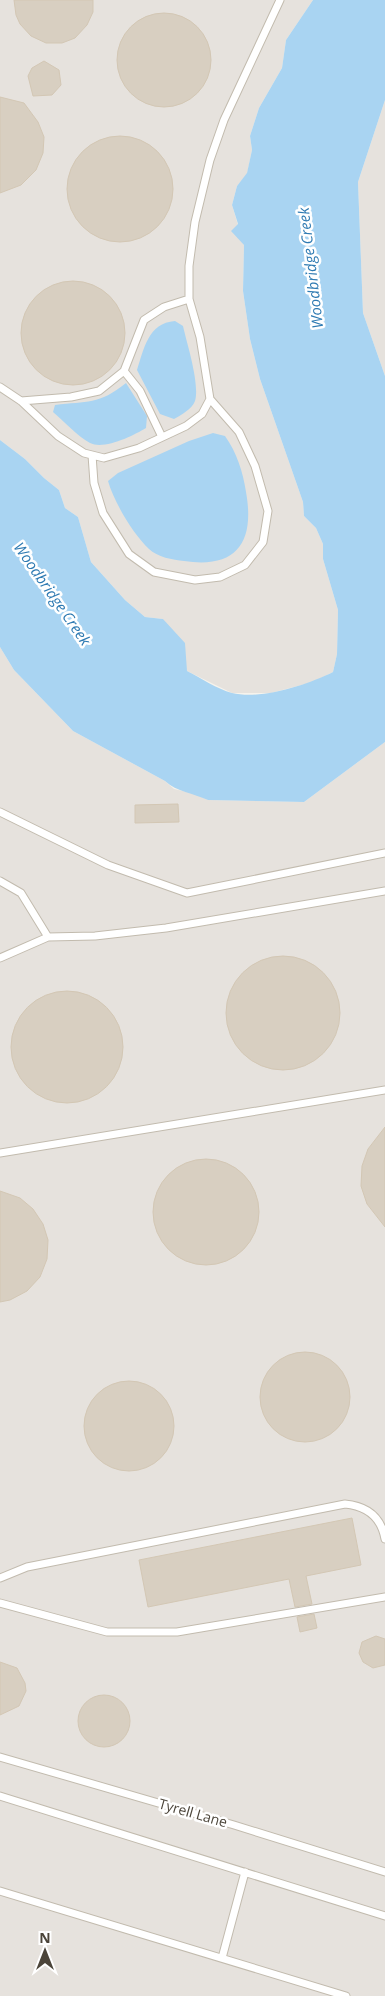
<svg xmlns="http://www.w3.org/2000/svg" width="385" height="1996" viewBox="0 0 385 1996" font-family="'Open Sans',sans-serif">
<rect width="100%" height="100%" fill="#f6f3ec"/>
<path fill="#e6e2dd" d="M0,0H313L286,40L282,68L259,108L250,136L252,150L247,174L237,186L232,205L244,245L243,291L250,339L260,379L303,502L304,516L316,528L323,544V559L338,610L337,654L333,672L313,682L271,693H232L187,671L163,619L145,617L125,600L91,562L78,517L65,508L59,490L44,478L25,459L0,440Z
M385,100V376L363,313L358,182Z
M0,647L14,670L73,731L165,781L174,789L196,794L208,800L304,802L385,742V1996H0Z"/>
<path fill="#a9d4f2" d="M313,0H385V100L358,182L363,313L385,376V742L304,802L208,800C193,793 177,792 165,781L73,731L14,670L0,647V440L25,459L44,478L59,490L65,508L78,517L91,562L125,600L145,617L163,619L185,643L187,671C201,678 217,689 232,693C261,700 307,685 333,672L337,654L338,610L323,559V544L316,528L304,516L303,502L260,379L250,339L243,291L244,245L231,231L238,224L232,205L237,186L247,173L252,150L250,136L259,108L282,68L286,40Z
M175,321L183,326C187,344 200,384 195,401C192,409 181,415 174,419L160,414L137,370C144,349 148,323 175,321Z
M126,383L147,416L146,428C133,436 104,450 90,443C77,436 64,421 53,412L55,405C87,401 99,405 126,383Z
M213,433L225,436C237,453 243,472 246,492C255,542 237,569 184,561C173,560 157,557 149,549C133,534 114,502 108,481L118,473L189,441Z"/>
<path fill="#d8cfc1" stroke="#d3c7b4" d="M14,0H93V12L87,25L75,38L62,43H46L31,36L20,24L16,15Z
M117 60a47 47 0 1 1 94 0a47 47 0 1 1-94 0Z
M44,61L59,70L61,85L52,95L33,96L28,76L32,68Z
M0,97L24,103L38,122L44,137L43,153L36,170L21,185L0,193Z
M67 189a53 53 0 1 1 106 0a53 53 0 1 1-106 0Z
M21 333a52 52 0 1 1 104 0a52 52 0 1 1-104 0Z
M178,804L179,822L135,823V805Z
M226 1013a57 57 0 1 1 114 0a57 57 0 1 1-114 0Z
M11 1047a56 56 0 1 1 112 0a56 56 0 1 1-112 0Z
M385,1127V1227L367,1204L361,1186L362,1166L368,1149Z
M153 1212a53 53 0 1 1 106 0a53 53 0 1 1-106 0Z
M0,1191L20,1198L33,1209L43,1224L48,1240L47,1259L40,1277L27,1291L10,1300L0,1302Z
M260 1397a45 45 0 1 1 90 0a45 45 0 1 1-90 0Z
M84 1426a45 45 0 1 1 90 0a45 45 0 1 1-90 0Z
M352,1518L361,1565L306,1576L312,1604L295,1607L289,1579L148,1607L139,1560Z
M314,1614L317,1628L300,1632L297,1617Z
M376,1636L385,1639V1665L373,1668L363,1662L359,1653L362,1642Z
M0,1662L17,1668L25,1683L26,1691L19,1706L0,1715Z
M78 1721a26 26 0 1 1 52 0a26 26 0 1 1-52 0Z"/>
<g fill="none" stroke-linecap="round" stroke-linejoin="round">
<g stroke="#c2bbae" stroke-width="9">
<path id="lane" d="M124,371L140,391L162,437
M0,387L21,401L58,436L84,453L104,458L139,448L186,426L202,414L210,399L200,337L189,299V266L195,222L210,160L224,120L280,0
M21,401L71,397L99,391L124,371L144,320L164,307L189,299
M92,455L94,483L103,513L129,554L154,572L195,580L220,577L245,565L263,542L268,511L255,466L239,432L210,399
M0,812L108,865L187,893L385,853
M0,881L21,893L48,937
M0,958L48,937L95,936L166,928L385,891
M0,1153L385,1090
M0,1578L27,1567L345,1504C366,1506 381,1516 385,1539
M0,1603L107,1632H177L385,1597
M0,1757L234,1825L385,1872
M0,1796L385,1916
M0,1891L346,1996
M222,1958L245,1872"/>
</g>
<use href="#lane" stroke="#fff" stroke-width="7"/>
</g>
<g text-anchor="middle" stroke-width="5" stroke-linejoin="round" paint-order="stroke">
<g font-size="14" fill="#4b4439" stroke="#fff">
<text transform="translate(193 1813) rotate(16)" y="5">Tyrell Lane</text>
</g>
<g font-size="15" font-style="italic" fill="#2e7ab2" stroke="#fff">
<text transform="translate(311 268) rotate(-97)" y="5">Woodbridge Creek</text>
<text transform="translate(52 594) rotate(55)" y="5">Woodbridge Creek</text>
</g>
</g>
<g transform="translate(45 1951)" stroke="#ffffff" stroke-width="4" paint-order="stroke">
<path d="M0-4L9 19L0 12L-9 19Z" fill="#4b4439"/>
<text y="-8" font-size="14" font-weight="bold" text-anchor="middle" fill="#4b4439">N</text>
</g>
</svg>
